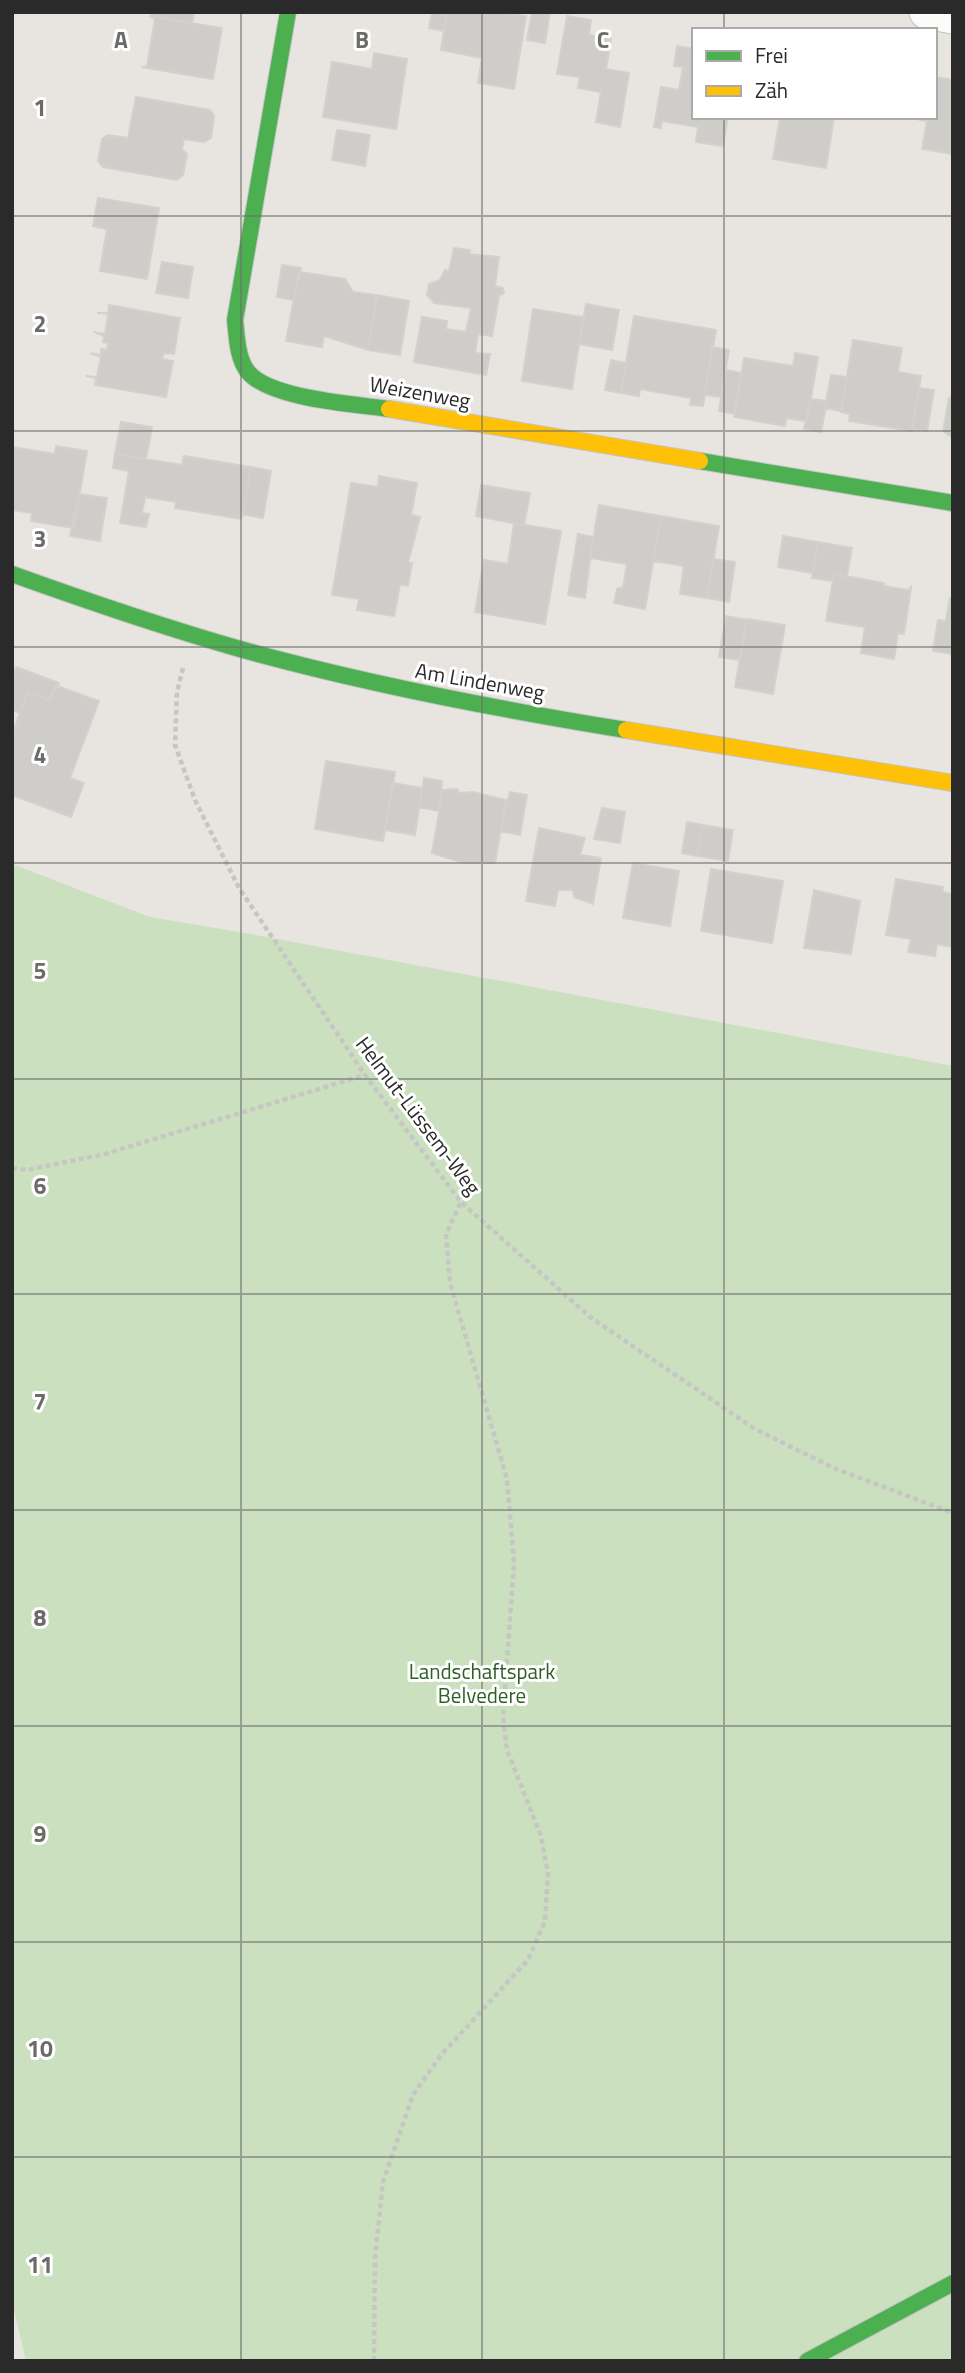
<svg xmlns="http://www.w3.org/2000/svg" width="965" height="2373" viewBox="0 0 965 2373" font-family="'Titillium Web',sans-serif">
<rect width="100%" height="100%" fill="#e8e5e1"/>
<path fill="#cbe0be" d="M12,864L150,917L256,935L953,1066V2361H26L12,2302Z"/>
<path fill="#cfcdca" stroke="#d3d1cd" stroke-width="2" d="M152,12H194L192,23L151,16Z
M432,12H447L444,31L429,28Z
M447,12H501L526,16L514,89L478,83L482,58L441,50Z
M532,12H550L545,43L527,40Z
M149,16L222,28L213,79L141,67L147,66L155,19Z
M567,16L591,20L589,35L611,39L606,69L629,73L620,127L596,122L601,92L578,88L580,77L557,74Z
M677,46L694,49V117H728L723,146L696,142L698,127L662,121L661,128L654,127L661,87L679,90L683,67L674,66Z
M374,53L407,59L396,129L323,117L332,62L372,69Z
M935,77L953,80V154L922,149L927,121L905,117H935Z
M136,97L210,110L214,116L211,138L204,142L184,139L182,150L187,154L183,175L177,180L103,167L98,161L102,139L108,135L128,138Z
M780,117H834L826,168L773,159Z
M337,130L370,135L365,166L332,160Z
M98,198L159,208L147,279L100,271L107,229L93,226Z
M454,248L470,250L469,254L499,257L495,286L503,288L504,293L499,296L492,336L478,334L475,353L490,354L486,375L414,362L422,317L447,321L446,329L466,332L471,308L434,303L427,295L429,284L440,280L445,270L449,271Z
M162,262L193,267L188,298L156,293Z
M282,265L301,268L294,300L277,297Z
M299,272L345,279L353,292L377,295L368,350L324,336L322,347L286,341Z
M377,295L409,301L400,355L368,350Z
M586,304L619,310L612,350L579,344Z
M109,305L180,318L174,354L164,353L162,359L173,361L166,397L95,385L96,378L86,376L97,377L101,357L90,353L101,355V349L107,350L108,343L103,342L104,336L94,332L105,334L108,314L97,313H108Z
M533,309L583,317L572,389L522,381Z
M634,316L716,330L703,406L690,405L691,398L640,389L639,396L621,393Z
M853,340L902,348L898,372L921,376L912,431L849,421L850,414L841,412Z
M712,347L729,350L721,397L705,395Z
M795,353L818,357L807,421L786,418L785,426L734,417L744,358L793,366Z
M611,360L626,363L621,393L605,390Z
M726,370L741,373L735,414L719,411Z
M831,375L847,377L841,411L825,408Z
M919,388L934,390L927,431L912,429Z
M953,395V438L943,431L949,398Z
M811,399L827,401L821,432L804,429Z
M121,422L152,427L146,459L115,454Z
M56,446L87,451L74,528L31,521L32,513L12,510V447L55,454Z
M115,454L182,465L184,456L251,467L245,502H247L241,519L175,508L176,502L145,497L142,513L149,514L146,527L120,523L129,471L113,468Z
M251,467L271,471L263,518L242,514L247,502H245Z
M379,476L417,483L411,515L420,517L408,563H412L408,586L400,584L394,616L357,610L359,599L332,595L351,483L378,487Z
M481,485L530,493L524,525L476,516Z
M79,494L107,498L100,541L70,536Z
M599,505L661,516L645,609L614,603L617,589L623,587L627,564L590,558Z
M661,516L719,526L707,598L680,594L684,566L653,561Z
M514,523L561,531L545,624L475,612L484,560L508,564Z
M578,534L593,537L585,598L568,595Z
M783,536L818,542L813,573L778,567Z
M818,542L852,548L847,576L834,574L833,581L812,578Z
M713,559L735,562L729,602L707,598Z
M834,574L884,583V586L908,590L911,587L904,634L898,633L894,659L861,653L865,627L826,621Z
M950,598H953V654L933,651L938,620L946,621Z
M726,616L747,620L740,660L719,657Z
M747,619L785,625L773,694L735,687Z
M16,667L59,683L49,700L28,692L20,713L12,710V679Z
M55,685L99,701L70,778L84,783L71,817L12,795V734L28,692L49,700Z
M326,761L395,772L383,841L315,829Z
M424,778L442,781L439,811L419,807Z
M393,783L422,788L415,835L385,830Z
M457,789L460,793L473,792L506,800L495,863H464L432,853L443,790Z
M510,792L527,795L520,835L501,831Z
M602,808L625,812L620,843L594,839Z
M687,822L703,825L697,856L682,853Z
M703,825L733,830L728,861L697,856Z
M539,828L585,838L580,855L601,858L593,904L574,897L573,890H558L555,906L526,901Z
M633,863L679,871L670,926L623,918Z
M711,869L783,881L772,943L701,931Z
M896,879L943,887L942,892L953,894V947L937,944L935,956L908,952L911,939L886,935Z
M814,890L860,901L851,954L804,948Z"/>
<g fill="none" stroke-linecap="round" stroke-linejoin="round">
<g stroke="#c4c4c3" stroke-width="35">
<path id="street" d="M926,12L953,17"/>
</g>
<g stroke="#c4c4c3" stroke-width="18">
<path id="fast" d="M288,12L235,320C237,337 237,358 248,372C270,399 355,404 389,409
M700,461L953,503
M12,574C87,601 163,627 240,649C366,684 496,709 626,730
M807,2361L953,2283"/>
</g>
<g stroke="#c4c4c3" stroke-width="18">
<path id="slow" d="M389,409L700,461
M626,730L953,783"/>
</g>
<path stroke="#c6c6c5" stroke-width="4.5" stroke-dasharray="5 3.5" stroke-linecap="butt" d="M183,668L177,692L175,745L195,800L239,888L365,1075L461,1202L590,1317L755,1429L836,1469L953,1513
M12,1168L27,1170L105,1154L365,1075
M374,2361L375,2257L383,2182L413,2095L441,2055L528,1960L545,1921L548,1874L541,1836L507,1750L503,1717L514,1563L507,1479L450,1283L446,1234L461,1202"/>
<use href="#street" stroke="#fcfbfa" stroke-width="33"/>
<use href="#fast" stroke="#4caf50" stroke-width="16"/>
<use href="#slow" stroke="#ffc107" stroke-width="16"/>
</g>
<path fill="none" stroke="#6c6b6a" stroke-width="2" stroke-opacity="0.55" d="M241,12V2361M482,12V2361M724,12V30M724,117V2361M12,216H953M12,431H953M12,647H953M12,863H953M12,1079H953M12,1294H953M12,1510H953M12,1726H953M12,1942H953M12,2157H953"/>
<g text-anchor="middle" stroke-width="6" stroke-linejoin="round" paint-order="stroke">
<g font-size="21" fill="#2a2a2a" stroke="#fff">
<text transform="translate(420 393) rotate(10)" y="7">Weizenweg</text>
<text transform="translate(480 682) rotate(10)" y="7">Am Lindenweg</text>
<text transform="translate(418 1116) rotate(53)" y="7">Helmut-Lüssem-Weg</text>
</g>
<g font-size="21" fill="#2f5f23" stroke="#fff">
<text x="482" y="1679">Landschaftspark<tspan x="482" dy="24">Belvedere</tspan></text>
</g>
</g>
<g font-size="23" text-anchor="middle" font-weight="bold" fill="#6c6b6a" stroke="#fff" stroke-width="6" stroke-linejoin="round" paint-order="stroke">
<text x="121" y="48">A</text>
<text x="362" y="48">B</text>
<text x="603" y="48">C</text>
<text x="40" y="116">1</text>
<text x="40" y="332">2</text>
<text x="40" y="547">3</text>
<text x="40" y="763">4</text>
<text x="40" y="979">5</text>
<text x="40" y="1194">6</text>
<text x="40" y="1410">7</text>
<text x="40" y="1626">8</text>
<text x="40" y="1842">9</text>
<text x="40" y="2057">10</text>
<text x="40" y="2273">11</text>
</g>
<rect width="965" height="2373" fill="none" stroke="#2a2a2a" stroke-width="28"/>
<rect x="692" y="28" width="245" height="91" fill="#ffffff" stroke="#aaaaaa" stroke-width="2"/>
<rect x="706" y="51" width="35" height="10" fill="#4caf50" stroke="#aaaaaa" stroke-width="2"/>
<text x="755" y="63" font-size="21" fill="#2a2a2a">Frei</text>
<rect x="706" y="86" width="35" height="10" fill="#ffc107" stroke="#aaaaaa" stroke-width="2"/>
<text x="755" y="98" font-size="21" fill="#2a2a2a">Zäh</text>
</svg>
